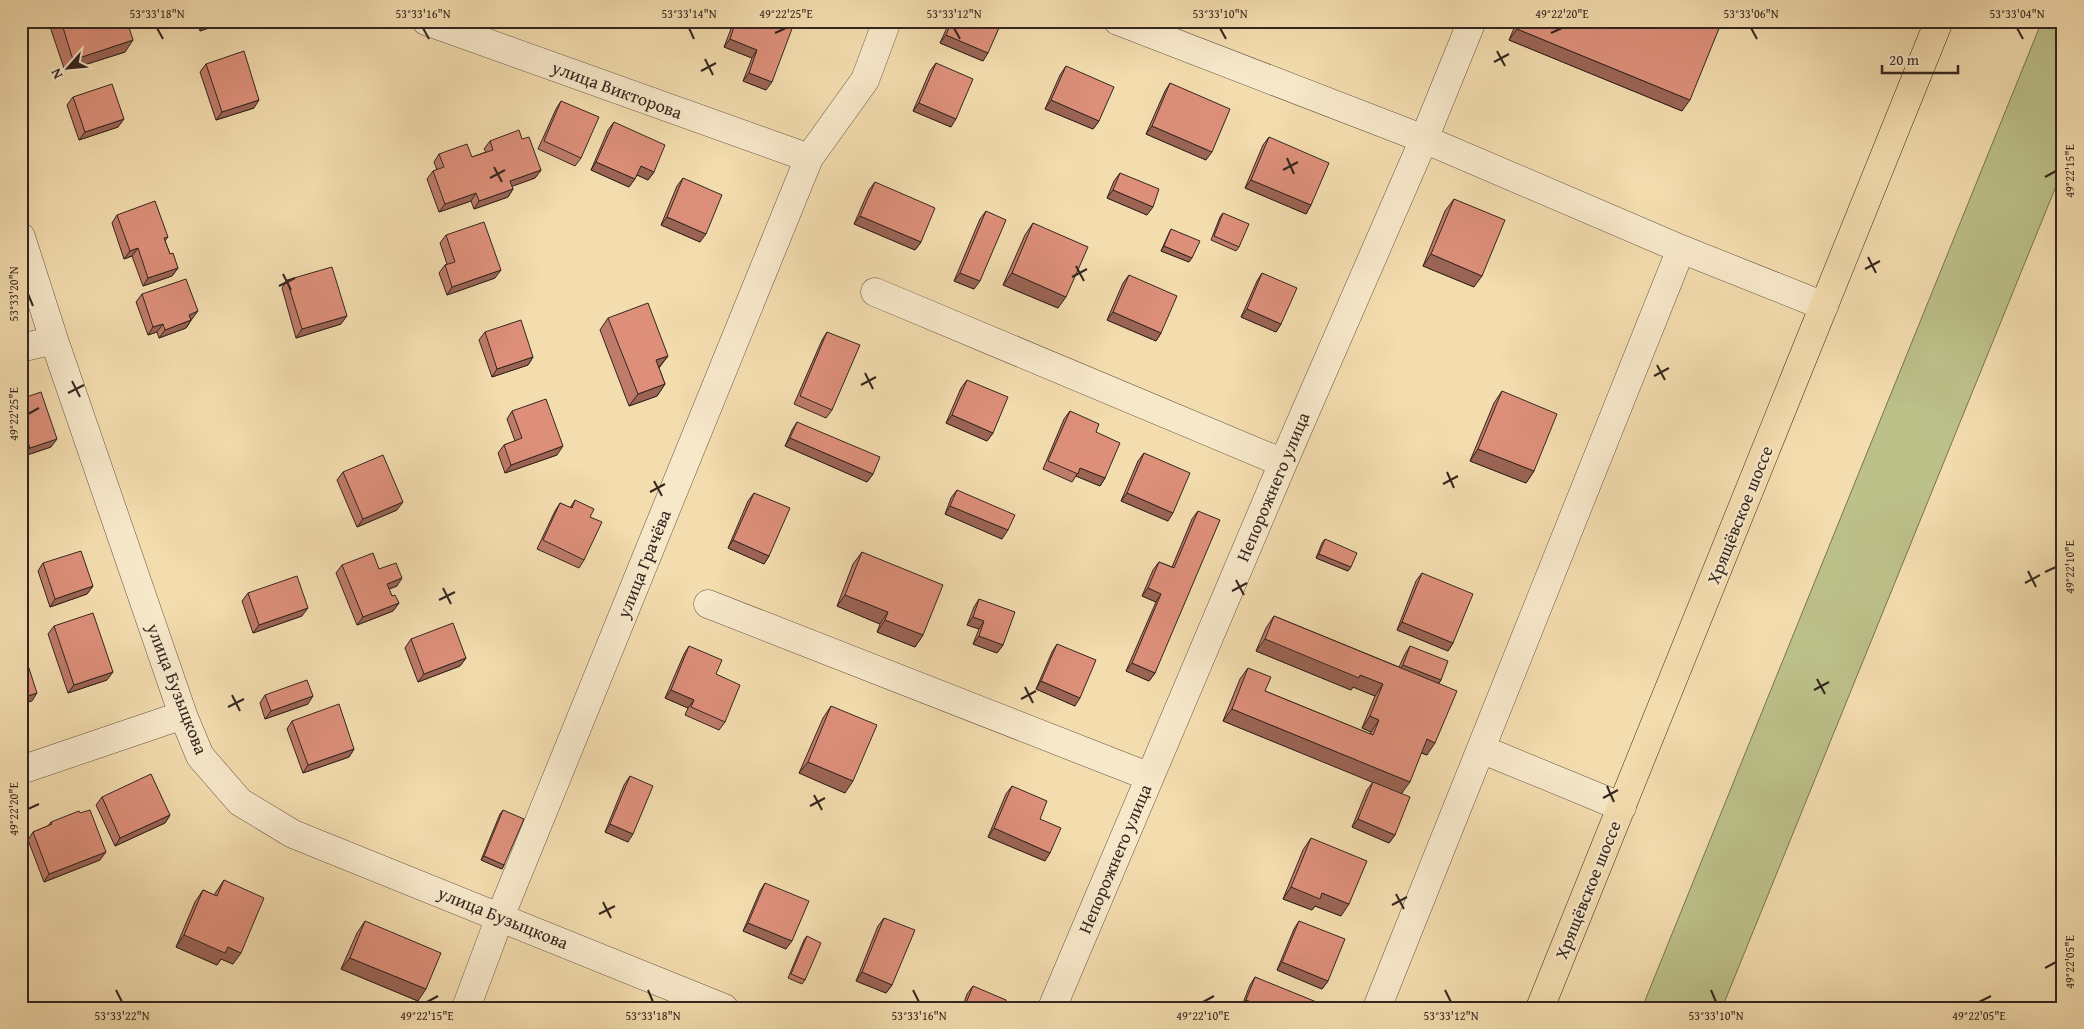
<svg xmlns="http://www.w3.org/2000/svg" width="2084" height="1029" viewBox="0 0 2084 1029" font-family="'Gentium Book Plus',serif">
<rect width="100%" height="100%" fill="#f3dcae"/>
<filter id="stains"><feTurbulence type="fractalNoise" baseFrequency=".004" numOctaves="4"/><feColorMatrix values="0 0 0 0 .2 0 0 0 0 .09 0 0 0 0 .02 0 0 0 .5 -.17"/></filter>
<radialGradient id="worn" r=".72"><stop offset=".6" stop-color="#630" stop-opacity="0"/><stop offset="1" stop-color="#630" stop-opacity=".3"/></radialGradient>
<path fill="#bcc089" stroke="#787354" d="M2042,21H2063V169L1722,1008H1642Z"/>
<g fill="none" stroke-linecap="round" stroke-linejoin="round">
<g stroke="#645443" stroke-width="29">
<path id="minor" d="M426,21L809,158
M1118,21L1424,139L1681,249L1824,306
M21,237L54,340L183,715L200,756L240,802L293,834L724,1008
M875,292L1283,463
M21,348L54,340
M708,604L1150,777
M1481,749L1622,807
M21,770L183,715
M466,1008L500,917L809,158L865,80L887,21
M1052,1008L1283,463L1424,139L1472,21
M1377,1008L1681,249"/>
</g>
<g stroke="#34261f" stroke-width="29">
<path id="major" d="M1540,1008L1939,21"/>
</g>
<use href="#minor" stroke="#f7e8ca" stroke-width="28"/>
<use href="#major" stroke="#f3dcae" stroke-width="28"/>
</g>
<path fill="#be7b69" stroke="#34261f" d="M51,21H127L125,52L65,71L49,24Z
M196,21H229L200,31Z
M734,21H782L766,90L743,81L752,58L724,47Z
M950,21H1002L983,61L940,43Z
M1517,21H1722L1682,111L1509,40Z
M936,63L951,127L913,111L930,71Z
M206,64L254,108L216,120L200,72Z
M1066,66L1099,121L1093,129L1045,109L1060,75Z
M1170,83L1206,160L1146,134L1165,91Z
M73,97L118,127L79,140L67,105Z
M561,101L581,158L575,166L538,149L556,109Z
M614,122L654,172L648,180L637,175L629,187L591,170L608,130Z
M1269,137L1311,205L1306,214L1245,188L1263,145Z
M522,139L541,170L535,178L512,186L513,189L508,197L474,209L471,201L439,212L427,179L433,171L437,170L434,162L439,154L472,157L486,152L484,149L490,141Z
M1120,173L1147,215L1107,198L1114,181Z
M683,178L700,242L661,225L677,186Z
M875,182L921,242L915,250L854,224L869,190Z
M1454,199L1474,287L1423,266L1445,211Z
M986,211L974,289L954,281L980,219Z
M1223,213L1239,247L1236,251L1211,240L1220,217Z
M117,215L168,237L165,241L170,254L178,268L172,276L143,286L132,256L124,259L112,223Z
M1033,223L1058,308L1003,285L1025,235Z
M1171,229L1189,262L1161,251L1169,233Z
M446,235L495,278L447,295L439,273L445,265L447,264L440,243Z
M1262,273L1281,324L1276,332L1241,317L1257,281Z
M1129,275L1161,333L1156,341L1107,320L1123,283Z
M287,280L341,324L296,338L282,288Z
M142,294L192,319L186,328L159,338L157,332L148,335L136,302Z
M608,318L668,356L659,368L665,384L657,396L629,406L600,330Z
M485,332L533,357L528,365L492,377L479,340Z
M827,332L832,410L826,418L794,404L822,340Z
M967,380L993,433L987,441L946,423L961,388Z
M1502,391L1534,471L1526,483L1470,461L1494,403Z
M21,399L51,447L24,456L21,448Z
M512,411L557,455L505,473L498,453L504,445L515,441L507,419Z
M1070,411L1096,432L1105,478L1100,486L1076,476L1072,482L1043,469L1064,419Z
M797,422L873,474L867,482L785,446L792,430Z
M1144,453L1168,521L1121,501L1138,461Z
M343,472L397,510L357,527L337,480Z
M957,490L1002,539L945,514L951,498Z
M754,493L769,556L764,564L728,548L748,501Z
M575,500L590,517L584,560L579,568L537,549L555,511L560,503L570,508Z
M1198,511L1155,673L1149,681L1126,671L1156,602L1142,596L1153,570L1159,562L1172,567L1192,519Z
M1325,539L1348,571L1316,558L1322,543Z
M862,552L923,635L915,647L877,632L880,624L837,606L853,564Z
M43,563L93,586L87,594L50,607L38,571Z
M342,565L379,569L397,586L389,589L392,596L399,603L393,611L357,625L336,573Z
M1422,573L1453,643L1448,651L1397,630L1416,581Z
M248,593L302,616L253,633L242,601Z
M979,599L1003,645L997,653L973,644L979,629L967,625L974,607Z
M1274,616L1399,667L1405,654L1410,646L1441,680L1439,683L1427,755L1421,753L1402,793L1395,835L1389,843L1352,827L1367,790L1373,782L1223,721L1240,679L1248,668L1265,691L1370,734L1371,732L1362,728L1375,696L1353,687L1351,690L1256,651L1266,628Z
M54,626L107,680L68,693L48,634Z
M411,639L466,658L460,666L418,682L405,648Z
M1057,644L1075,706L1036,689L1052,652Z
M689,646L716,674L725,722L719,730L685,715L688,708L665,698L684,654Z
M265,695L308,704L265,719L260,703Z
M831,706L845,793L799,773L823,718Z
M292,721L354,749L349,757L303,773L287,729Z
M630,776L628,842L605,832L624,785Z
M1012,786L1040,819L1045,861L988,837L1006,794Z
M102,797L170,815L165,823L115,846L96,805Z
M503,810L504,865L502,869L481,860L500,814Z
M51,822L100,860L44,882L28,840L33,832L48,826Z
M1311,838L1341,916L1315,906L1312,910L1283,899L1303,850Z
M224,880L233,964L221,959L217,965L176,947L195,902L203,890L214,895Z
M765,883L786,949L743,931L760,891Z
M884,918L892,985L886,993L856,981L878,926Z
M365,921L418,1001L341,969L357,933Z
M1299,921L1328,981L1322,989L1277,970L1294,929Z
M807,936L805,980L802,984L788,978L804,940Z
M1255,977L1317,1008H1241L1250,985Z
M973,986L1003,1008H962L967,994Z"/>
<path fill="#9b6455" stroke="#34261f" d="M210,21H229L200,31L205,23Z
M1294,21H1306L1303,25Z
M1517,29L1690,100L1682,111L1509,40Z
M946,35L988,53L983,61L940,43Z
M730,39L757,50L752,58L724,47Z
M133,40L125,52L65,71L73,60Z
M749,73L772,82L766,90L743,81Z
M259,100L254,108L216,120L222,112Z
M1051,100L1099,121L1093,129L1045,109Z
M919,103L956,119L951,127L913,111Z
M124,119L118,127L79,140L85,132Z
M1152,126L1212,152L1206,160L1146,134Z
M596,162L635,179L629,187L591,170Z
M641,166L654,172L648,180L635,174Z
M541,170L535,178L505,189L510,181Z
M1251,180L1311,205L1306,214L1245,188Z
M513,189L508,197L474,209L479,201Z
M1113,190L1153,207L1147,215L1107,198Z
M476,193L471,201L439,212L445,204Z
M860,216L921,242L915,250L854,224Z
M667,217L706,234L700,242L661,225Z
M1164,246L1192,258L1189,262L1161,251Z
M138,248L132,256L124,259L130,251Z
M1431,254L1482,276L1474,287L1423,266Z
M178,268L172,276L143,286L148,278Z
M501,270L495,278L447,295L452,287Z
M960,273L980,281L974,289L954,281Z
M1012,273L1066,297L1058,308L1003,285Z
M1247,309L1281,324L1276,332L1241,317Z
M198,311L192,319L184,323L189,315Z
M1113,312L1161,333L1156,341L1107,320Z
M347,316L341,324L296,338L302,329Z
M191,320L186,328L159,338L165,330Z
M163,324L157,332L148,335L153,327Z
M668,356L659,367L647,372L656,360Z
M533,357L528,365L492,377L497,369Z
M665,384L657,396L629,406L638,394Z
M952,415L993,433L987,441L946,423Z
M790,438L873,474L867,482L785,446Z
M57,439L51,447L24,456L30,448Z
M563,446L557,455L505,473L511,465Z
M1478,449L1534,471L1526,483L1470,461Z
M1080,468L1105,478L1100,486L1076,476Z
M1127,493L1173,513L1168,521L1121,501Z
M403,502L397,510L357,527L363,519Z
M950,506L1008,530L1002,539L945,514Z
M733,540L769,556L764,564L728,548Z
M1319,554L1351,567L1348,571L1316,558Z
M402,578L397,586L381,592L387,584Z
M93,586L87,594L50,607L55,599Z
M1148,588L1161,594L1156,602L1142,596Z
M845,595L888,612L880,624L837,606Z
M399,603L393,611L357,625L363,617Z
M308,608L302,616L253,633L259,625Z
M973,617L984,621L979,629L967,625Z
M885,620L923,635L915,647L877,632Z
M1402,622L1453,643L1448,651L1397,630Z
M979,636L1003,645L997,653L973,644Z
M1265,639L1360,675L1383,684L1375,696L1353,687L1351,690L1256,651Z
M466,658L460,666L418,682L424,674Z
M1132,663L1155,673L1149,681L1126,671Z
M1403,665L1441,680L1435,688L1397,673Z
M113,672L107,680L68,693L74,685Z
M1041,681L1080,698L1075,706L1036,689Z
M671,690L694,700L688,708L665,698Z
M37,693L32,701L21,704V698Z
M313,696L308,704L265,719L271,711Z
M1232,709L1410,782L1401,794L1223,721Z
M1370,716L1379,720L1371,732L1362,728Z
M1427,739L1435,743L1427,755L1418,751Z
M354,749L349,757L303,773L308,765Z
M808,762L853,781L845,793L799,773Z
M170,815L165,823L115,846L120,838Z
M1358,819L1395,835L1389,843L1352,827Z
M610,824L633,834L628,842L605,832Z
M994,828L1050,853L1045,861L988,837Z
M106,852L100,860L44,882L49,874Z
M484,856L504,865L502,869L481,860Z
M26,869L21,876V871Z
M1291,887L1322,893L1349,904L1341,916L1315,906L1312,910L1283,899Z
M748,923L792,941L786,949L743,931Z
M184,935L228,947L241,953L233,964L221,959L217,965L176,947Z
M350,958L426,989L418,1001L341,969Z
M1282,962L1328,981L1322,989L1277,970Z
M862,972L892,985L886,993L856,981Z
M1246,1000L1266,1008H1241Z"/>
<path fill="#dd8f7a" stroke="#34261f" d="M61,21H127L133,40L73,60Z
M736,21H782L793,26L772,82L749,73L757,50L730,39Z
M952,21H1002L988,53L946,35Z
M1520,21H1722L1690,100L1517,29Z
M244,51L259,100L222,112L206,64Z
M936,63L973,79L956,119L919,103Z
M1066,66L1114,87L1099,121L1051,100Z
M1170,83L1230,109L1212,152L1152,126Z
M112,84L124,119L85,132L73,97Z
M561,101L599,117L581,158L544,141Z
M614,122L665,145L654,172L641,166L635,179L596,162Z
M519,130L522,139L529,137L541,170L510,181L513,189L479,201L476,193L445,204L433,171L444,167L439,154L467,144L472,157L493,150L490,141Z
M1269,137L1329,163L1311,205L1251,180Z
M1120,173L1159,189L1153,207L1113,190Z
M683,178L722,195L706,234L667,217Z
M875,182L935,208L921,242L860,216Z
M1454,199L1505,220L1482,276L1431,254Z
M155,201L168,237L164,238L170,254L173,253L178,268L148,278L138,248L130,251L117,215Z
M986,211L1006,220L980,281L960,273Z
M1223,213L1249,224L1239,247L1214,236Z
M484,222L501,270L452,287L445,265L455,262L446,235Z
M1033,223L1088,247L1066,297L1012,273Z
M1171,229L1200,241L1192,258L1164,246Z
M332,267L347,316L302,329L287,280Z
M1262,273L1297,288L1281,324L1247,309Z
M1129,275L1177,296L1161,333L1113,312Z
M186,279L198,311L189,315L191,320L165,330L163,324L153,327L142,294Z
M648,303L668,356L656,360L665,384L638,394L608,318Z
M521,320L533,357L497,369L485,332Z
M827,332L860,345L832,410L800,396Z
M967,380L1008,397L993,433L952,415Z
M1502,391L1557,414L1534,471L1478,449Z
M41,392L57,439L30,448L21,423V399Z
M546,399L563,446L511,465L504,445L522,438L512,411Z
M1070,411L1099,424L1096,432L1120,443L1105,478L1080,468L1078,474L1048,461Z
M797,422L880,457L873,474L790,438Z
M1144,453L1190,473L1173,513L1127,493Z
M383,455L403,502L363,519L343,472Z
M957,490L1015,515L1008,530L950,506Z
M754,493L790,508L769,556L733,540Z
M575,500L594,509L590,517L602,522L584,560L543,540L560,503L572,508Z
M1198,511L1220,520L1155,673L1132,663L1161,594L1148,588L1159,562L1174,568Z
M1325,539L1357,553L1351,567L1319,554Z
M81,551L93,586L55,599L43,563Z
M862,552L943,585L923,635L885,620L888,612L845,595Z
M373,553L379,569L396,563L402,578L387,584L392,596L395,595L399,603L363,617L342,565Z
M1422,573L1473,594L1453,643L1402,622Z
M297,576L308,608L259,625L248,593Z
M979,599L1015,612L1003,645L979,636L984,621L973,617Z
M93,613L113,672L74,685L54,626Z
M1274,616L1457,691L1435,743L1427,739L1410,782L1232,709L1248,668L1271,677L1265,691L1373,735L1379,720L1370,716L1383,684L1360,675L1359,678L1265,639Z
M453,623L466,658L424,674L411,639Z
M1057,644L1096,660L1080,698L1041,681Z
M689,646L722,660L716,674L740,685L725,722L691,707L694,700L671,690Z
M1410,646L1448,661L1441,680L1403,665Z
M21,647H22L37,693L21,698Z
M307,680L313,696L271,711L265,695Z
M339,704L354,749L308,765L292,721Z
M831,706L877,725L853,781L808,762Z
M151,774L170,815L120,838L102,797Z
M630,776L653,786L633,834L610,824Z
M1373,782L1410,797L1395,835L1358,819Z
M1012,786L1047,801L1040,819L1061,828L1050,853L994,828Z
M90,810L106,852L49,874L33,832L52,824L51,822L79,811L80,813Z
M503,810L524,819L504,865L484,856Z
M1311,838L1367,861L1349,904L1322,893L1320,899L1291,887Z
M21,856L26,869L21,871Z
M224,880L264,898L241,953L228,947L225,953L184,935L203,890L217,896Z
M765,883L809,901L792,941L748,923Z
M884,918L915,930L892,985L862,972Z
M365,921L441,953L426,989L350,958Z
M1299,921L1345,939L1328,981L1282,962Z
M807,936L821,943L805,980L791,974Z
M1255,977L1319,1003L1317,1008H1266L1246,1000Z
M973,986L1006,1000L1003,1008H964Z
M21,996L28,999L25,1008H21Z
M356,1003L367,1008H354Z"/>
<path fill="none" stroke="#34261f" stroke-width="2" d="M157,28L163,39M423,28L429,39M689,28L694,39M954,28L960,39M1220,28L1226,39M1751,28L1757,39M2017,28L2023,39M775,33L786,28M1551,33L1562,28M1497,51L1505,66M705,59L713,75M1494,62L1509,54M701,71L716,63M1287,158L1294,174M494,167L502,182M1283,170L1298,162M2045,177L2056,171M490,178L505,170M1868,257L1876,273M1076,266L1084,281M1865,269L1880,261M283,274L291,290M1072,277L1087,269M279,286L295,278M28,294L33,306M1657,365L1665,380M865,373L873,389M1654,376L1669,368M72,381L80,397M861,385L876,377M68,393L84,385M28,414L39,408M1447,472L1454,488M654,481L662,496M1443,484L1458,476M650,492L665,484M2028,571L2036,587M2045,572L2056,567M1236,580L1244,595M2025,583L2040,575M443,588L451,604M1232,591L1247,583M439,600L455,592M1817,679L1825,694M1025,687L1033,703M1814,690L1829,682M232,695L240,711M1021,699L1036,691M228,707L244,699M1607,786L1614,802M814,795L822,810M1603,798L1618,790M810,806L825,798M28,809L39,804M1396,894L1404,909M603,902L611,918M1392,905L1407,897M599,914L615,906M2045,968L2056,962M116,990L122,1002M648,990L653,1002M913,990L919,1002M1445,990L1451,1002M1711,990L1716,1002M427,1002L438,996M1203,1002L1214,996M1979,1002L1991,996"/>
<g text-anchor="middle" stroke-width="4.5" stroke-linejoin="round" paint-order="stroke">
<g font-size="18" fill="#34261f" stroke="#f7e8ca">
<text transform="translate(617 90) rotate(20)" y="6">улица Викторова</text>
<text transform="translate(1273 487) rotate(-67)" y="6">Непорожнего улица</text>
<text transform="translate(1740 515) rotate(-68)" y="6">Хрящёвское шоссе</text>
<text transform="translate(644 564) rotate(-68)" y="6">улица Грачёва</text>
<text transform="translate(177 689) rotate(69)" y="6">улица Бузыцкова</text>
<text transform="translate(1115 859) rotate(-67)" y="6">Непорожнего улица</text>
<text transform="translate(1588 890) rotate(-68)" y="6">Хрящёвское шоссе</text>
<text transform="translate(503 918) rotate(22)" y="6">улица Бузыцкова</text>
</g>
</g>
<rect width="2084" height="1029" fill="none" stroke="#f3dcae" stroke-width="55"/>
<g transform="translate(68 68) rotate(243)" stroke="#f7e8ca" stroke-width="4" paint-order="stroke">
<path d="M0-4L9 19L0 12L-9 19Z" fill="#34261f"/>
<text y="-8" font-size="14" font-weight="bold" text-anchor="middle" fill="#34261f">N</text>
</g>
<path d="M1882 65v8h76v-8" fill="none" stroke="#34261f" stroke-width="2.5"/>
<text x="1889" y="65" font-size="15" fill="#34261f" stroke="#f7e8ca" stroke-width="4" paint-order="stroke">20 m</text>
<rect x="28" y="28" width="2028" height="974" fill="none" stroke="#34261f" stroke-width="2"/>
<g font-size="12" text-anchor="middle" fill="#34261f">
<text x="157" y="18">53°33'18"N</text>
<text x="423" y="18">53°33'16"N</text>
<text x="689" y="18">53°33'14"N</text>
<text x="786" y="18">49°22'25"E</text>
<text x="954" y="18">53°33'12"N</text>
<text x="1220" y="18">53°33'10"N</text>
<text x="1562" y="18">49°22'20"E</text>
<text x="1751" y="18">53°33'06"N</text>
<text x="2017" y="18">53°33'04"N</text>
<text transform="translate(2070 171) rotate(-90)" y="4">49°22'15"E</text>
<text transform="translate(14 294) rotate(-90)" y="4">53°33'20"N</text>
<text transform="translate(14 414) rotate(-90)" y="4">49°22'25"E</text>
<text transform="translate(2070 567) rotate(-90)" y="4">49°22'10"E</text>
<text transform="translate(14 809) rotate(-90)" y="4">49°22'20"E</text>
<text transform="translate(2070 962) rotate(-90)" y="4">49°22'05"E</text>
<text x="122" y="1020">53°33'22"N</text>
<text x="427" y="1020">49°22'15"E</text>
<text x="653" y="1020">53°33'18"N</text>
<text x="919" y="1020">53°33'16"N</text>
<text x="1203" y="1020">49°22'10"E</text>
<text x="1451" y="1020">53°33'12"N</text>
<text x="1716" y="1020">53°33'10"N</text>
<text x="1979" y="1020">49°22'05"E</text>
</g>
<rect width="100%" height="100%" filter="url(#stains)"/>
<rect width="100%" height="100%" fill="url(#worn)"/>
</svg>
